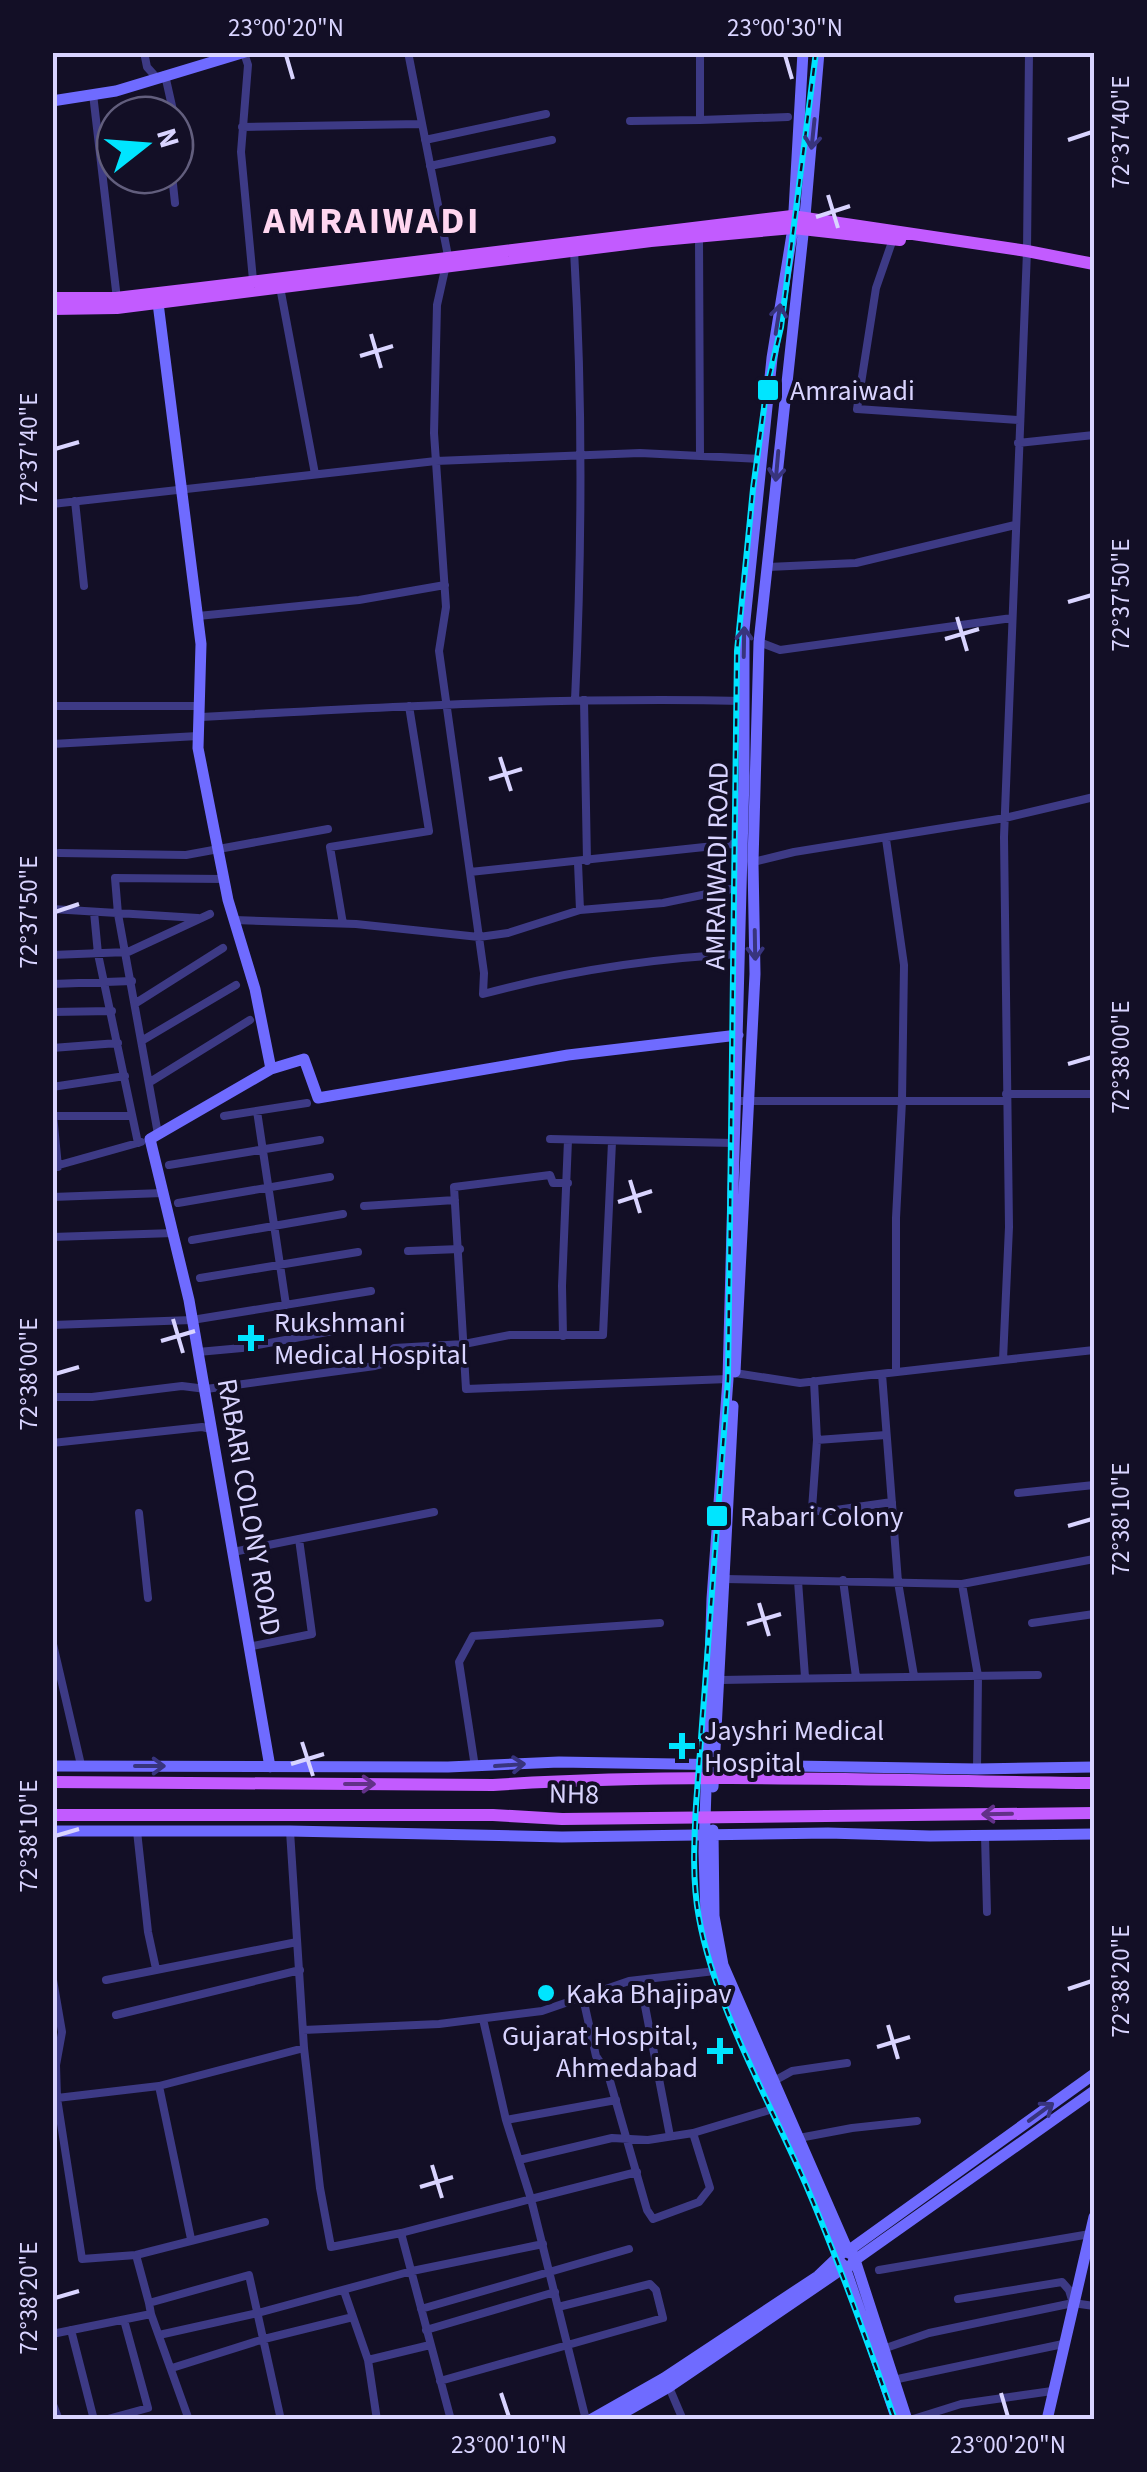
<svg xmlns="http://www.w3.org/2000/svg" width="1147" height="2472" viewBox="0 0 1147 2472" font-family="'Source Sans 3',sans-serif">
<rect width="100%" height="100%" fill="#130f26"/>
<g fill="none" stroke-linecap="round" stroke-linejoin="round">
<path stroke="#3d3a85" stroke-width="8" d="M144,52L147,67L156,77
M408,52L448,256L437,305L434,433L446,607L439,651L484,973L483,994C568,971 651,958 740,954
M700,52V120L788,117
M244,53L248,65L241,152L253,280
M165,75L174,115
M93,94L117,299
M630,121L700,120
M242,127L422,124
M425,140L546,114
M430,166L552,140
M172,175L175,203
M699,237L700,456
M893,239L876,288L857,409L1019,420
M574,251C583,400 582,551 575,700
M280,287L315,474
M1018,443L1094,435
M75,501L84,586
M52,504L436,461L640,453L761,459
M768,567L856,563L1015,525
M198,616L359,600L445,585
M759,642L780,650L1012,618
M584,700L587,861
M52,706H199
M199,717C381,707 562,697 744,701
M52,744L198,736
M886,839L904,965L902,1101L896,1218V1372
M59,853L186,855L328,829
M753,862L794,852L1005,818L1094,797
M470,872L742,843
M52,909L198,918
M580,910L663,903L741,887
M94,912L98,954L138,1143
M234,920L356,924L479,937L508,933L580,910L578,863
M343,924L330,847L429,831L409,706
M52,955L128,952L210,914
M52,984L132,981
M136,1003L223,948
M52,1012L112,1011
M143,1040L236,985
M52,1048L118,1043
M150,1082L250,1020
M52,1087L125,1076
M1006,1094H1094
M736,1101H1006
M52,1104L58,1167
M257,1111L286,1305
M52,1116H132
M224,1116L307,1103
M158,1134L118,914L115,878L224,879
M550,1139L734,1143
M169,1165L320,1140
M52,1167L141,1142
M568,1183H553L550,1175L454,1187L466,1389L728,1379
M52,1197L163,1193
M178,1203L330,1177
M364,1206L455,1200
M52,1237L174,1233
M192,1240L343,1214
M408,1251L460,1249
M200,1278L358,1252
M52,1325L192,1320L371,1291
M563,1336L562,1286L568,1140
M198,1352L242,1348L381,1322
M1003,1360L1094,1350
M735,1373L800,1383L1003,1360L1009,1227L1004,837L1027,251L1029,52
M882,1374L898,1582L914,1676
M814,1381L817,1440L812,1509L822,1512L892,1502
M52,1397H92L182,1386L206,1389L375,1366L390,1362L389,1354L394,1348L464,1344L510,1335H603L612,1142
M817,1440L886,1435
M52,1443L202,1427L211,1429
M1018,1493L1094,1485
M139,1513L148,1598
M233,1552L434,1512
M725,1579L962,1584L1094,1559
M843,1580L856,1677
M798,1581L805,1677
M962,1584L978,1676L977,1769
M1032,1623L1094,1614
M52,1640L81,1765
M248,1647L312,1634L299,1539
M721,1680L1038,1675
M475,1767L459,1662L473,1636L660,1623
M137,1831L148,1932L156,1969
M985,1836L987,1912
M52,1974L62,2032L56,2065L57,2098
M106,1980L297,1942
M640,1980L670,2136
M583,1998L596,2056L608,2074L647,2210L653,2219L699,2202L710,2188L693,2133
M116,2015L300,1970
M483,2019L506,2120L531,2199L637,2172
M303,2030L439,2024L542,2011L629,1981L715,1971
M304,2048L320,2188L331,2247L401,2233
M774,2081L792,2071L847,2063
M159,2086L304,2048L290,1831
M506,2120L616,2100
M799,2138L852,2128L917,2121
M519,2160L612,2138L648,2140L693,2133L776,2108
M136,2255L82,2259L57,2098L159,2086L191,2239
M879,2270L1090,2234
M344,2291L368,2360L377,2420
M149,2303L136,2255L265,2222
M1073,2303L1094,2306
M421,2309L629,2249
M151,2314L149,2303L249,2275L281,2420
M71,2330L94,2420
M426,2330L555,2292
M52,2334L151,2314L189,2420
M159,2335L258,2313L412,2271L543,2244
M883,2349L929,2333L1073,2303L1069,2290L1062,2282L958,2299
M368,2360L430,2345
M172,2368L264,2339L353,2317
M893,2380L1063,2344
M440,2381L663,2318L656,2290L650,2284L558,2307
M669,2387L683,2420
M52,2402L59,2420
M104,2420L148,2408L124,2320
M451,2420L401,2233L531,2199L586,2420
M910,2420L961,2404L1052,2391"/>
<path stroke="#6f6bff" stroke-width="11" d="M52,101L116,91L245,52
M158,303L201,644L198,748L228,900L255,989L271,1069
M735,1372L755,974L753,862L759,642L805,216L819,52
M52,1766L448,1767L559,1762L977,1769L1094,1767
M270,1767L189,1300L150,1139L271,1069L304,1059L318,1098L568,1055L738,1035
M713,1787L733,1406
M713,1830L714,1916L723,1965L848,2251L1094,2074
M52,1831H290L562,1837L828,1833L930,1836L1094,1834
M590,2420L664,2378L818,2276L841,2254L715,1971L706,1917L704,1852L712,1599L728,1379L744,776V630L772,358L793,228L803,52
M611,2420L669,2387L845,2267L852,2265L855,2256L845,2251L839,2256V2261L845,2267L897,2420
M907,2420L855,2260L1094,2091
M1047,2420L1094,2217"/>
<path stroke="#c25bff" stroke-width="12" d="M52,298H116L201,288L792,216L1027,251L1094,264
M52,309L117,308L651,241L793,228L900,240
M52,1782L493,1785C692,1772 894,1781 1094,1783
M52,1815H493L562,1819L1094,1813"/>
<g stroke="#00e5ff" stroke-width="6">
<path id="rail" d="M816,52L781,327L767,386L753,489L737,651L728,1379L696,1805C694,1842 692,1881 699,1918C715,2007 770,2102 806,2185C839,2262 867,2341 895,2420"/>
</g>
<use href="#rail" stroke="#130f26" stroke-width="2.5" stroke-dasharray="8" stroke-linecap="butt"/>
</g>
<defs><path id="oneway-shaft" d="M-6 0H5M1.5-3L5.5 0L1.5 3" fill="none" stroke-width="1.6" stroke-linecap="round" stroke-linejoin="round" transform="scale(2.5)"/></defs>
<g stroke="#38347d">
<use href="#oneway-shaft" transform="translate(813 134) rotate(96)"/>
<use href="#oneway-shaft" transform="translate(778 319) rotate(-81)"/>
<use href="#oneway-shaft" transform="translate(777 466) rotate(95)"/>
<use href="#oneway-shaft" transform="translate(744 642) rotate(-89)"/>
<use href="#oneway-shaft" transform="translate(755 945) rotate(89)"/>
<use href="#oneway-shaft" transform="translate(510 1765) rotate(-4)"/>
<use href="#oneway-shaft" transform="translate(150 1766)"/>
<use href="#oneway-shaft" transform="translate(1041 2112) rotate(-36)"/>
</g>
<g stroke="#623188">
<use href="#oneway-shaft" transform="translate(360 1784)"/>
<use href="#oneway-shaft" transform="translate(997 1814) rotate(179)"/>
</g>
<path fill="none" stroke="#d9d4ff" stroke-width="4" d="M286,55L293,79M785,55L792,79M1068,140L1092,132M828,195L838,228M816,217L850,206M371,334L381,368M360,356L393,346M55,449L79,442M1068,602L1092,595M957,617L967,651M945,639L979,629M500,757L511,791M489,779L522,769M55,912L79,904M1068,1064L1092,1057M630,1180L640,1213M618,1202L652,1191M173,1319L183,1353M161,1341L195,1331M55,1374L79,1367M1068,1526L1092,1519M759,1603L769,1636M747,1624L781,1614M302,1742L313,1776M291,1764L324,1754M55,1836L79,1829M1068,1989L1092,1981M888,2025L898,2059M877,2047L910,2037M432,2165L442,2198M420,2187L453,2177M55,2298L79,2291M501,2393L509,2417M1001,2393L1008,2417"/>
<g fill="#00e5ff" stroke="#130f26" stroke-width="4">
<rect x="756" y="378" width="24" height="24" rx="5"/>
<path d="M246 1323h10v10h10v10h-10v10h-10v-10h-10v-10h10z"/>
<rect x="705" y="1504" width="24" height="24" rx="5"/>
<path d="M677 1731h10v10h10v10h-10v10h-10v-10h-10v-10h10z"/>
<circle cx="546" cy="1993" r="10"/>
<path d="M715 2036h10v10h10v10h-10v10h-10v-10h-10v-10h10z"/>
</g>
<g text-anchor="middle" stroke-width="8" stroke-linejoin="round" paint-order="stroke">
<g font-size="28" fill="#d9d4ff" stroke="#130f26" text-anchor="start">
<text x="790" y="400">Amraiwadi</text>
<text x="274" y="1332">Rukshmani<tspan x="274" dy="32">Medical Hospital</tspan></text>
<text x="740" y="1526">Rabari Colony</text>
<text x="704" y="1740">Jayshri Medical<tspan x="704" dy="32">Hospital</tspan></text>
<text x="566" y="2003">Kaka Bhajipav</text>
<text x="698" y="2045" text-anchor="end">Gujarat Hospital,<tspan x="698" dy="32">Ahmedabad</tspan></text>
</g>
<g font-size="28" fill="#d9d4ff" stroke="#130f26">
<text transform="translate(716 866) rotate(-89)" y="10">AMRAIWADI ROAD</text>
<text transform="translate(250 1507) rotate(80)" y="10">RABARI COLONY ROAD</text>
<text transform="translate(574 1793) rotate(1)" y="10">NH8</text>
</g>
<g font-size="38" font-weight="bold" letter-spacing="2.5" fill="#ffd6f0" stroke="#130f26">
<text x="372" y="233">AMRAIWADI</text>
</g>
</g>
<rect width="1147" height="2472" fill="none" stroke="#130f26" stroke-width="110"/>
<g transform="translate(145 145) rotate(73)"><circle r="48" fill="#130f26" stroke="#625e7d" stroke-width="2.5"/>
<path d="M0-8L18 38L0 25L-18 38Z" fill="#00e5ff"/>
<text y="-15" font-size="28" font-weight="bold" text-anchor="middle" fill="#d9d4ff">N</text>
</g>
<rect x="55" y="55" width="1037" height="2362" fill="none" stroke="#d9d4ff" stroke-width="4"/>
<g font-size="25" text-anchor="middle" fill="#d9d4ff">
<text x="286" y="36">23°00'20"N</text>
<text x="785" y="36">23°00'30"N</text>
<text transform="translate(1120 132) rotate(-90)" y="9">72°37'40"E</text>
<text transform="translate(28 449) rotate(-90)" y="9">72°37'40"E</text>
<text transform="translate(1120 595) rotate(-90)" y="9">72°37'50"E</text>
<text transform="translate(28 912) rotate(-90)" y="9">72°37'50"E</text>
<text transform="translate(1120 1057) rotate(-90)" y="9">72°38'00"E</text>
<text transform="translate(28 1374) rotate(-90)" y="9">72°38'00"E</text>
<text transform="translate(1120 1519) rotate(-90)" y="9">72°38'10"E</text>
<text transform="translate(28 1836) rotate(-90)" y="9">72°38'10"E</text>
<text transform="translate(1120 1981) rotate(-90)" y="9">72°38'20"E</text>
<text transform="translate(28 2298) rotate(-90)" y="9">72°38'20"E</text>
<text x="509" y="2453">23°00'10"N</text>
<text x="1008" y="2453">23°00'20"N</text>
</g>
</svg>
